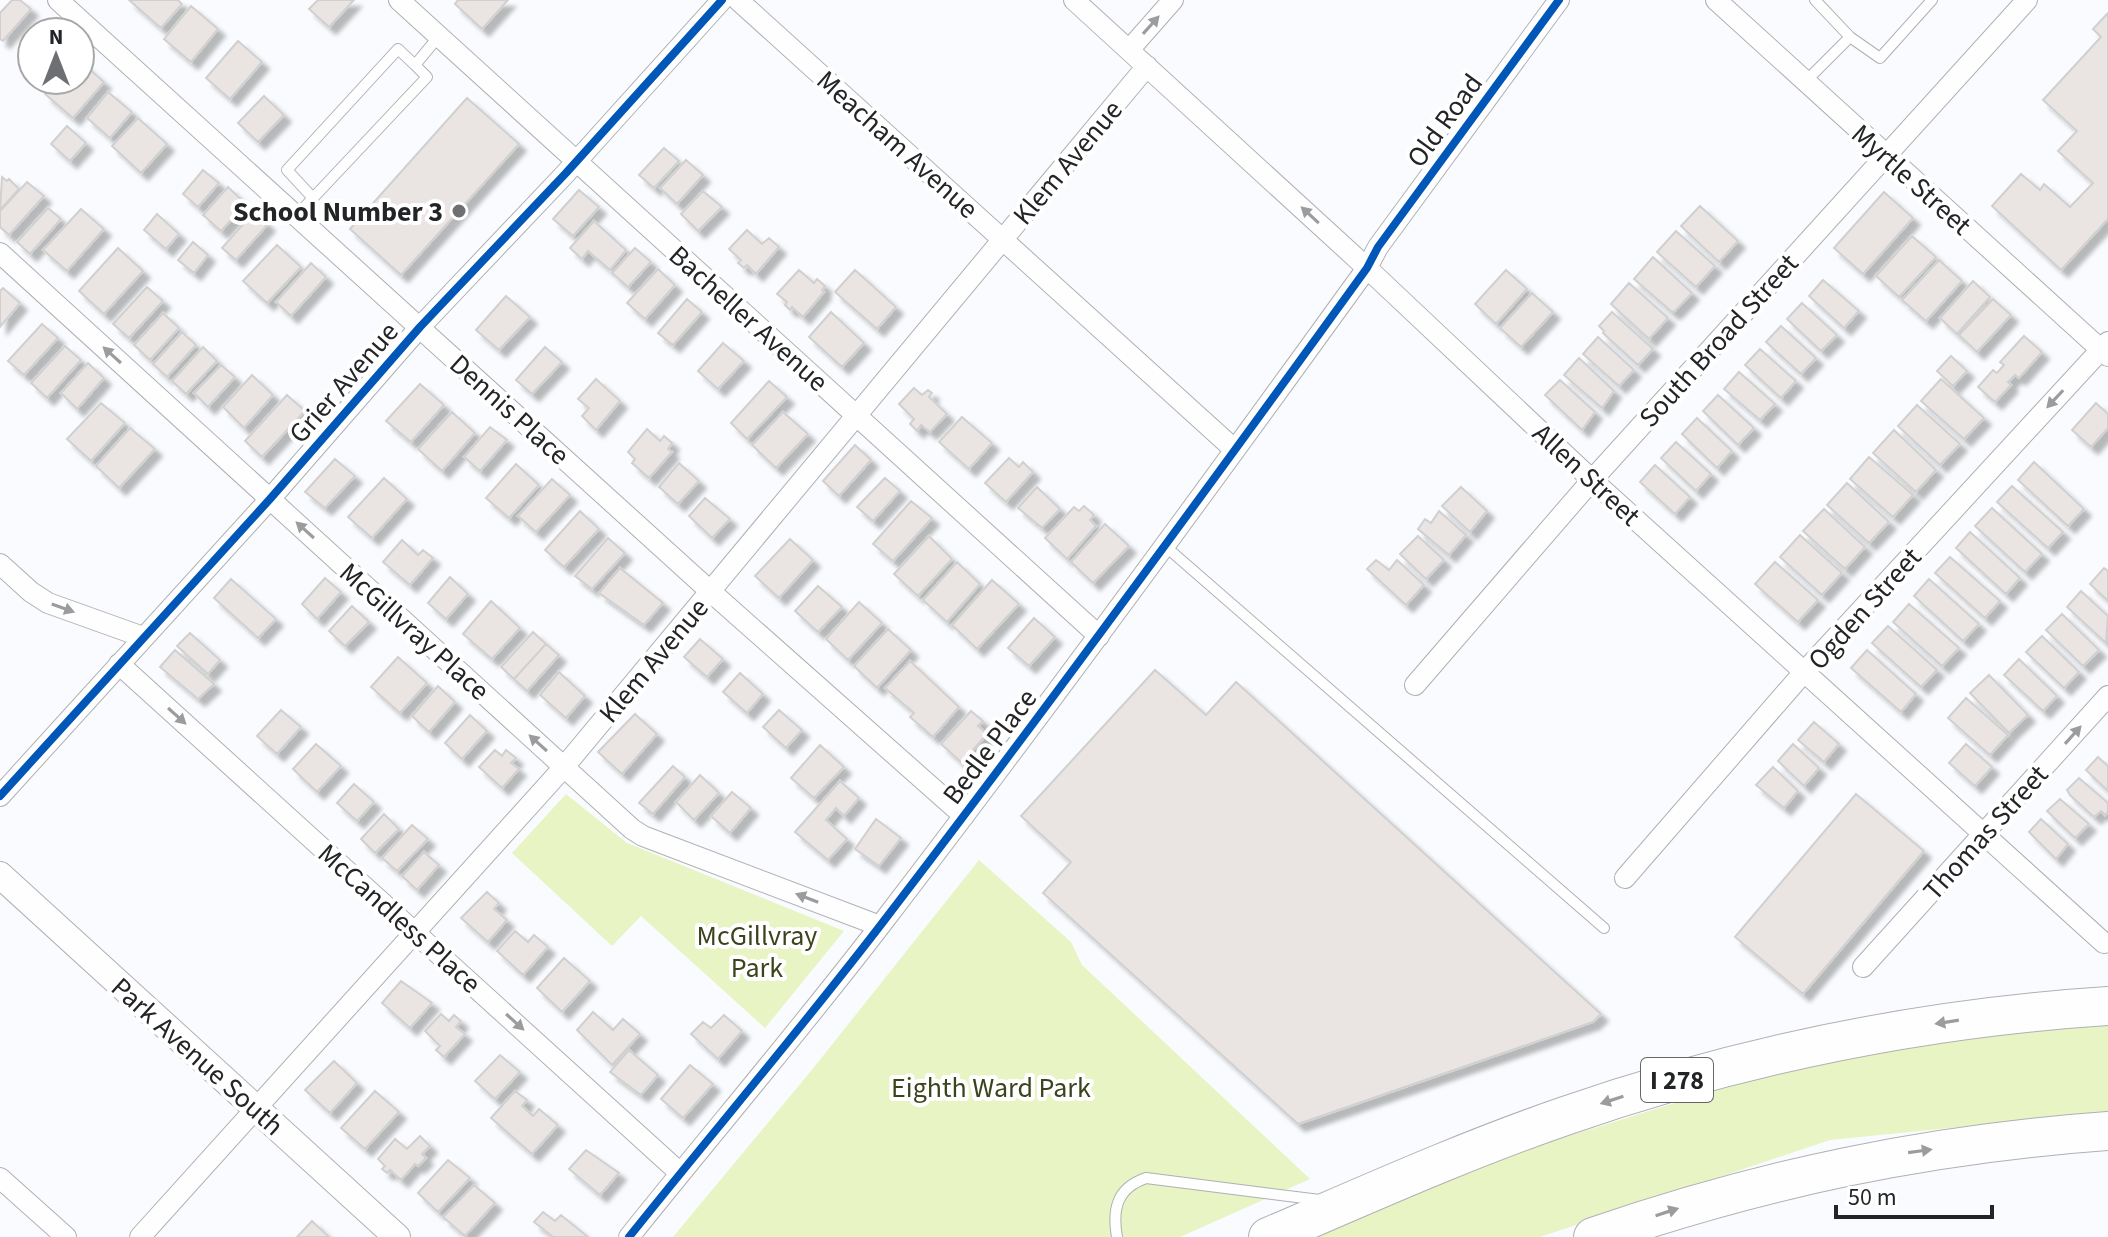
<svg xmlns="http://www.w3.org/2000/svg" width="2108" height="1237" viewBox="0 0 2108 1237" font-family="'Source Sans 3',sans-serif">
<defs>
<filter id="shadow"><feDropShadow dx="7" dy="7" stdDeviation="2" flood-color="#0004"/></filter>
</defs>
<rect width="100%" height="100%" fill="#f9fbfe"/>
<path fill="#e8f4c3" d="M566,794L627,843L844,931L765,1028L641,916L612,946L512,853Z
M979,860L1071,942L1082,965L1310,1179L1180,1237H673L811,1071Z
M2108,1023V1112L1830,1140L1540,1237H1317L1514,1153L1768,1074L1965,1031Z"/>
<path fill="#eae4e2" stroke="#d1d0d1" stroke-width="2" filter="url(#shadow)" d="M12,0H20L31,9L3,41L0,39V13Z
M129,0H178L182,4L161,28Z
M318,0H354L329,27L309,9Z
M458,0H508L482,29L455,4Z
M191,6L218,29L191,62L164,39Z
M2108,13V219L2061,270L1992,206L2021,174L2040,190L2044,184L2070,207L2093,183L2058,151L2077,131L2043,100L2101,37L2093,29Z
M238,41L262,62L230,99L206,78Z
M80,61L104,82L73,118L45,94L57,80H80Z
M108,92L132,112L110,138L87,118Z
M264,96L284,115L258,142L238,123Z
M467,98L519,144L401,275L350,229Z
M138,118L167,144L141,173L112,146Z
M67,126L86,143L70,161L51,144Z
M664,148L679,161L654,188L639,175Z
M686,160L703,175L677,204L660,188Z
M203,170L219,183L198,207L183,194Z
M2,177L7,181L9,179L19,189L0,210Z
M27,182L44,196L9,235L0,227V211Z
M228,187L246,204L221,231L203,215Z
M579,190L599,207L573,236L553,219Z
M703,191L722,207L698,231L681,214Z
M1884,192L1913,218L1863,274L1834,248Z
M1700,206L1738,241L1719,262L1681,226Z
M48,208L61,219L30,254L17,242Z
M81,209L104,229L67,271L43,250Z
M254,212L268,224L236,260L222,248Z
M157,214L179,234L166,249L144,230Z
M594,221L626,250L610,270L588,251L582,259L570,248Z
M747,230L762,244L769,238L779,247L756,274L747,265L744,268L738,263L741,260L729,249Z
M1676,231L1715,266L1696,287L1657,252Z
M1912,236L1936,257L1899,297L1876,276Z
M193,242L208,255L194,273L178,260Z
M277,245L301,267L267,303L243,281Z
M118,248L143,271L104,314L79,291Z
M635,248L651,262L628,287L612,273Z
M1653,257L1692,293L1675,311L1672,312L1634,279Z
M1939,260L1962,281L1926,321L1902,300Z
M311,263L326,277L291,316L276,302Z
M658,269L675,285L645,319L627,303Z
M799,270L814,283L817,279L825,286L822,290L824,292L803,317L792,307L790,310L785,305L787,302L777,294Z
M855,270L896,307L877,329L835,292Z
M1506,270L1527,289L1496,324L1475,304Z
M1823,280L1859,311L1844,328L1809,296Z
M1973,281L1990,297L1957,334L1940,318Z
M1629,283L1668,318L1649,339L1611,304Z
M147,287L163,301L129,338L113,324Z
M3,288L20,303L0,327V291Z
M1532,293L1553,312L1521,347L1500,328Z
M506,296L530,317L499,350L476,330Z
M687,299L702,312L673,345L658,333Z
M1993,299L2011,315L1977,352L1959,335Z
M1802,303L1837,335L1821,351L1787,319Z
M831,312L864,343L842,367L809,337Z
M1612,312L1653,349L1638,365L1603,333L1604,331L1599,326Z
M163,313L179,328L150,360L134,345Z
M42,324L58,338L24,375L8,361Z
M1781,326L1816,358L1801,374L1766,342Z
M182,332L196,345L167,377L153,364Z
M2024,336L2042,352L2019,378L2015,375L2008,382L2011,385L1995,402L1978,387L1993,370L1997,373L2004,365L2000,362Z
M1598,337L1634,370L1619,386L1583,354Z
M723,343L744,361L718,389L698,371Z
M65,346L81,360L47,398L31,383Z
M203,347L217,361L186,394L172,381Z
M545,347L562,362L532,394L516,380Z
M1760,349L1796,381L1781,398L1745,365Z
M1951,356L1967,371L1953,386L1937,371Z
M1579,358L1614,391L1602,408L1564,375Z
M88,363L104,378L77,409L61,393Z
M221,365L235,377L208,407L194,393Z
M1739,372L1775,404L1760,420L1724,389Z
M252,375L273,395L244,428L223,407Z
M596,379L620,401L596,430L582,416L589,408L578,399Z
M1941,379L1984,418L1964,439L1921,401Z
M1560,380L1595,412L1582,430L1545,395Z
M769,381L787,397L747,439L731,423Z
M420,384L444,405L411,442L386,421Z
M914,388L922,395L928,390L932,393L929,397L947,414L930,432L921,425L917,431L910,424L914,419L899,404Z
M287,395L305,411L262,457L245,441Z
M1718,395L1754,428L1738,445L1703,411Z
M101,403L125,423L91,461L67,439Z
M2096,403L2108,414V428L2091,447L2072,430Z
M1917,405L1960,444L1940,465L1898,426Z
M452,412L475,433L442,471L418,449Z
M783,412L808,434L776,468L752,445Z
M962,417L992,443L969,469L939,442Z
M1697,418L1732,451L1717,468L1682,434Z
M490,427L507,440L480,471L464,457Z
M130,428L155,449L119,488L96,466Z
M647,429L660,441L664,436L672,443L668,449L672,452L649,478L632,463L635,459L628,452Z
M1894,430L1936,470L1916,492L1873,453Z
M1676,442L1711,474L1696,491L1661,458Z
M855,445L871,460L839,496L823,481Z
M1869,457L1913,495L1893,517L1850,479Z
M1009,458L1019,467L1023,462L1033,472L1006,502L985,483Z
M335,459L355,476L325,508L305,492Z
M2034,462L2084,509L2068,526L2018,480Z
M679,463L699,481L678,504L659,487Z
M516,464L539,485L509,518L486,498Z
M1655,465L1690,497L1675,514L1640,482Z
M384,478L407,499L372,538L348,517Z
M885,478L900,491L873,521L857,507Z
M552,479L570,495L536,532L518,516Z
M1847,483L1889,522L1869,543L1827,505Z
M2012,486L2063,532L2048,548L1997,502Z
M1037,487L1060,509L1042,528L1018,508Z
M1461,487L1487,511L1470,532L1442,506Z
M705,498L730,519L712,538L689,516Z
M911,501L932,518L893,561L873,544Z
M1084,506L1094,515L1090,520L1096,526L1067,559L1045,538L1074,507L1079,511Z
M1992,508L2042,554L2025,572L1975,526Z
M1824,509L1865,547L1845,569L1803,531Z
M580,511L599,529L564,567L545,550Z
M1439,511L1466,535L1449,555L1418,529L1425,519L1431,523Z
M1105,524L1129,546L1093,583L1071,562Z
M1970,532L2020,578L2006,594L1956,548Z
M1800,535L1842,573L1822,595L1780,557Z
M929,536L952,559L918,596L894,574Z
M1418,536L1444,560L1426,579L1400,554Z
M608,538L625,553L592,589L575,576Z
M790,539L813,560L779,598L755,576Z
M402,540L418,555L423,550L433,558L410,585L383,562Z
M1950,557L2000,601L1985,618L1935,573Z
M1376,560L1389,570L1397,560L1424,585L1406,605L1367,569Z
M957,562L980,584L947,622L923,600Z
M1775,562L1818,600L1798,622L1755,584Z
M620,568L663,603L644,625L599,593Z
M2104,568L2108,571V601L2090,584Z
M450,577L468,594L446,619L428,603Z
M325,578L341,592L317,619L302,604Z
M231,579L276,619L258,638L214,598Z
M1929,579L1979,624L1963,641L1914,596Z
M992,580L1019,604L977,649L952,625Z
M818,586L842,607L818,632L795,611Z
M2081,591L2108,616L2106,643L2067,607Z
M491,601L520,628L492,659L463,634Z
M859,602L882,623L848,660L826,639Z
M1909,604L1959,648L1942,666L1893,622Z
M352,606L369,622L345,646L329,631Z
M2062,614L2099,650L2083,666L2046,630Z
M1034,618L1055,637L1029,666L1008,648Z
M1888,626L1937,670L1921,687L1872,643Z
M888,629L911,650L877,688L854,666Z
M533,632L546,644L514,679L501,667Z
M190,633L220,660L208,674L177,646Z
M2042,636L2079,672L2064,688L2026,652Z
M700,639L723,659L707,677L684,657Z
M546,644L559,655L527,691L514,679Z
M175,650L214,684L198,699L160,667Z
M1867,650L1916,694L1901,712L1851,668Z
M398,657L427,683L400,713L371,687Z
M2019,659L2057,696L2043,711L2004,675Z
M910,661L959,707L933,737L910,717L914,713L885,688Z
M1155,670L1206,715L1236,682L1601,1014L1593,1022L1298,1124L1043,893L1071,862L1021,816Z
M559,672L585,696L566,718L540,695Z
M740,673L763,694L747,713L723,692Z
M1989,675L2028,715L2009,733L1970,693Z
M438,686L455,702L429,732L412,716Z
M1966,698L2008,735L1990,755L1948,718Z
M281,710L301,727L277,754L257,736Z
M779,710L802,730L786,748L763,727Z
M971,711L983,721L978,726L987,734L962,763L941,744Z
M635,714L657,734L622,774L598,752Z
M470,715L487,731L462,759L445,743Z
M1814,722L1839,744L1824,762L1798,740Z
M316,744L341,766L317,792L293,769Z
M1793,744L1819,768L1804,786L1778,761Z
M1966,744L1992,767L1975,786L1949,763Z
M820,745L844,767L814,798L791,778Z
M495,750L502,756L506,750L516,758L511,763L519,769L502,788L479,767Z
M2098,757L2108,766V791L2086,770Z
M673,766L685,777L653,814L639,803Z
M1773,767L1798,791L1784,808L1756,785Z
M700,775L719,793L694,820L676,802Z
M2079,778L2108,803V812L2105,815L2101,811L2094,817L2070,795L2067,790Z
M840,781L859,798L844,816L836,808L826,820L847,839L828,860L795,832Z
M354,784L374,802L357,821L337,803Z
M732,792L751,808L730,833L711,816Z
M1856,794L1924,851L1803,994L1735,937Z
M2060,799L2089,824L2075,838L2047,811Z
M384,814L399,829L375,853L361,839Z
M876,819L901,838L879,866L855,849Z
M2041,819L2068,844L2056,859L2029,832Z
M412,825L428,839L397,871L382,858Z
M424,852L439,865L417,890L402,876Z
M487,892L499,903L494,909L507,920L488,942L461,918Z
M515,931L528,942L534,935L548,947L523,975L497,951Z
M564,958L590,981L562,1012L537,988Z
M401,981L432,1003L410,1028L382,1003Z
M593,1012L613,1030L623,1019L640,1034L612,1065L577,1030Z
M441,1014L449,1021L454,1015L461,1021L456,1027L465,1034L444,1057L436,1050L440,1046L425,1031Z
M724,1015L742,1031L718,1059L691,1034L703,1022L711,1028Z
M629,1050L658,1075L641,1095L610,1072Z
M500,1055L520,1072L495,1099L475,1081Z
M334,1061L357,1083L330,1113L305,1090Z
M690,1065L713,1084L683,1118L661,1099Z
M375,1091L399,1112L365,1149L341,1128Z
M515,1091L527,1100L522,1106L533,1116L539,1109L558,1125L532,1154L491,1118Z
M420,1136L430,1146L422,1154L426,1158L418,1166L415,1164L401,1180L390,1170L387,1173L382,1169L385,1166L378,1159L395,1139L407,1149Z
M586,1150L619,1173L600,1195L569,1169Z
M448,1160L470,1178L438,1212L418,1193Z
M474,1185L495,1203L465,1236L443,1217Z
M543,1212L555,1221L561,1215L588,1237H553L534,1222Z
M312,1221L329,1237H297Z"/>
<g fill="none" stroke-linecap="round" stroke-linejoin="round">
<g stroke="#aeb0b3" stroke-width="12">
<path id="service" d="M1815,0L1850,37L1880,58L1932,0
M1805,82L1850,37
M313,198L287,170L398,49L415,65
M297,215L427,77L415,65L439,36
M1165,546L1604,928
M1117,1237C1112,1209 1117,1188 1146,1178L1320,1200"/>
</g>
<g stroke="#aeb0b3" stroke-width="22">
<path id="minor" d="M58,0L710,591L964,816
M399,0L1099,636
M738,0L1235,450
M1074,0L1367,268L1592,480L2104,943
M1716,0L2108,356
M1129,50L1173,0
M0,253L632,829L643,836L880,926
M0,564L31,592L48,603L143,637
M119,664L680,1173
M1415,685L1592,480L2027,0
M0,796L270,499L420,327L566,173L722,0
M1625,878L1804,672L2108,342
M1863,967L2108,696
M0,1178L66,1237
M140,1237L564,767L1147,66
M629,1237C713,1132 801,1029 883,922C1048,707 1208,488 1367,268L1378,247L1559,0"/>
</g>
<g stroke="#aeb0b3" stroke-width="28">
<path id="tertiary" d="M0,875L397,1237"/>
</g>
<g stroke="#aeb0b3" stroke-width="40">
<path id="motorway" d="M1268,1237C1366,1195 1463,1151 1565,1116C1741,1055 1922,1018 2108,1006
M1593,1237C1765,1178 1927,1144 2108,1131"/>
</g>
<use href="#service" stroke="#fefeff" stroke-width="10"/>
<use href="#minor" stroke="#fefeff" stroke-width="20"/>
<use href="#tertiary" stroke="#fefeff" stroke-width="26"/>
<use href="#motorway" stroke="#fefeff" stroke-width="38"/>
<g stroke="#fff" stroke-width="13">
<path id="cycleway" d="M0,796L270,499L420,327L566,173L722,0
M629,1237C713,1132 801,1029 883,922C1048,707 1208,488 1367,268L1378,247L1559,0"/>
</g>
<use href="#cycleway" stroke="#0057b8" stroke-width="8"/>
</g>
<defs><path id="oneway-solid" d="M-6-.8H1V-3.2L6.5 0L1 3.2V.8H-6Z" transform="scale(2)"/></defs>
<g fill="#9b9c9d">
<use href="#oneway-solid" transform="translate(1151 25) rotate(-48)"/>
<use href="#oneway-solid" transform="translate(1310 215) rotate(-137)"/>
<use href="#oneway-solid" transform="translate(112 355) rotate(-138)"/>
<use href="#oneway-solid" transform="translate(2055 399) rotate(133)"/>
<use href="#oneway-solid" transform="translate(305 530) rotate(-138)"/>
<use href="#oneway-solid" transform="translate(63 608) rotate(20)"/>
<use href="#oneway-solid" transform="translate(177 716) rotate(42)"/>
<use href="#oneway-solid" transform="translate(2073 735) rotate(-48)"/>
<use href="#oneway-solid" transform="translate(538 743) rotate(-138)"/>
<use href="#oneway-solid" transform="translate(807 898) rotate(-159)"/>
<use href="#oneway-solid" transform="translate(515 1022) rotate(42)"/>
<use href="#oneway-solid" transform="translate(1947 1022) rotate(171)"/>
<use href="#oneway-solid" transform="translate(1612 1100) rotate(162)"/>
<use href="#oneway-solid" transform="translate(1920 1151) rotate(-8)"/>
<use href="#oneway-solid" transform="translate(1667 1212) rotate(-18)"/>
</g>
<circle fill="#6d6f72" stroke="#fff" stroke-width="3" cx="459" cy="211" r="8"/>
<g text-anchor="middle" stroke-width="8" stroke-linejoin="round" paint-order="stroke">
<rect fill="#fff" stroke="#646667" stroke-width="2" x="1641" y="1058" width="72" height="44" rx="6"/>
<g font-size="26" font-weight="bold" fill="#222426">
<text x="1677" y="1089">I 278</text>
</g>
<g font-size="28" fill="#222426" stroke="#fff">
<text transform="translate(1444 120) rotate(-54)" y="10">Old Road</text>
<text transform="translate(898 144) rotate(42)" y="10">Meacham Avenue</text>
<text transform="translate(1067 162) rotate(-50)" y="10">Klem Avenue</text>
<text transform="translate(1912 179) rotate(42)" y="10">Myrtle Street</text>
<text transform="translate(749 318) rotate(42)" y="10">Bacheller Avenue</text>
<text transform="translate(1718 340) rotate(-48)" y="10">South Broad Street</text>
<text transform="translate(343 382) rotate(-49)" y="10">Grier Avenue</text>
<text transform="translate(510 409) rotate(42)" y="10">Dennis Place</text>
<text transform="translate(1587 474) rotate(43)" y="10">Allen Street</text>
<text transform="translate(1864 608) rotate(-48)" y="10">Ogden Street</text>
<text transform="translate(415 631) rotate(42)" y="10">McGillvray Place</text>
<text transform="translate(653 660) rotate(-50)" y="10">Klem Avenue</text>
<text transform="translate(989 746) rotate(-53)" y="10">Bedle Place</text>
<text transform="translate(1985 832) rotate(-48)" y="10">Thomas Street</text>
<text transform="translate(400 918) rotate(42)" y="10">McCandless Place</text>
<text transform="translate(198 1056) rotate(42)" y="10">Park Avenue South</text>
</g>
<g font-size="28" font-weight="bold" fill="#222426" stroke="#fff" text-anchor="end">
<text x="443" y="221">School Number 3</text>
</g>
<g font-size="28" fill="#3c441d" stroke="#fff">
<text x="757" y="945">McGillvray<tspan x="757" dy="32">Park</tspan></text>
<text x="991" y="1097">Eighth Ward Park</text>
</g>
</g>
<g transform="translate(56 56)"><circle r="38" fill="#ffffff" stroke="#a7a7a8" stroke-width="2"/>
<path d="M0-6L14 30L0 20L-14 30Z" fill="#6d6f72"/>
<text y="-12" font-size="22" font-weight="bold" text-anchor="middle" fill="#222426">N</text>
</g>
<path d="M1836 1205v12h156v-12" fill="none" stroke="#222426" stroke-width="4"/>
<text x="1848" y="1205" font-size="24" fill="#222426" stroke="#ffffff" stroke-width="6" paint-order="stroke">50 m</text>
</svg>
